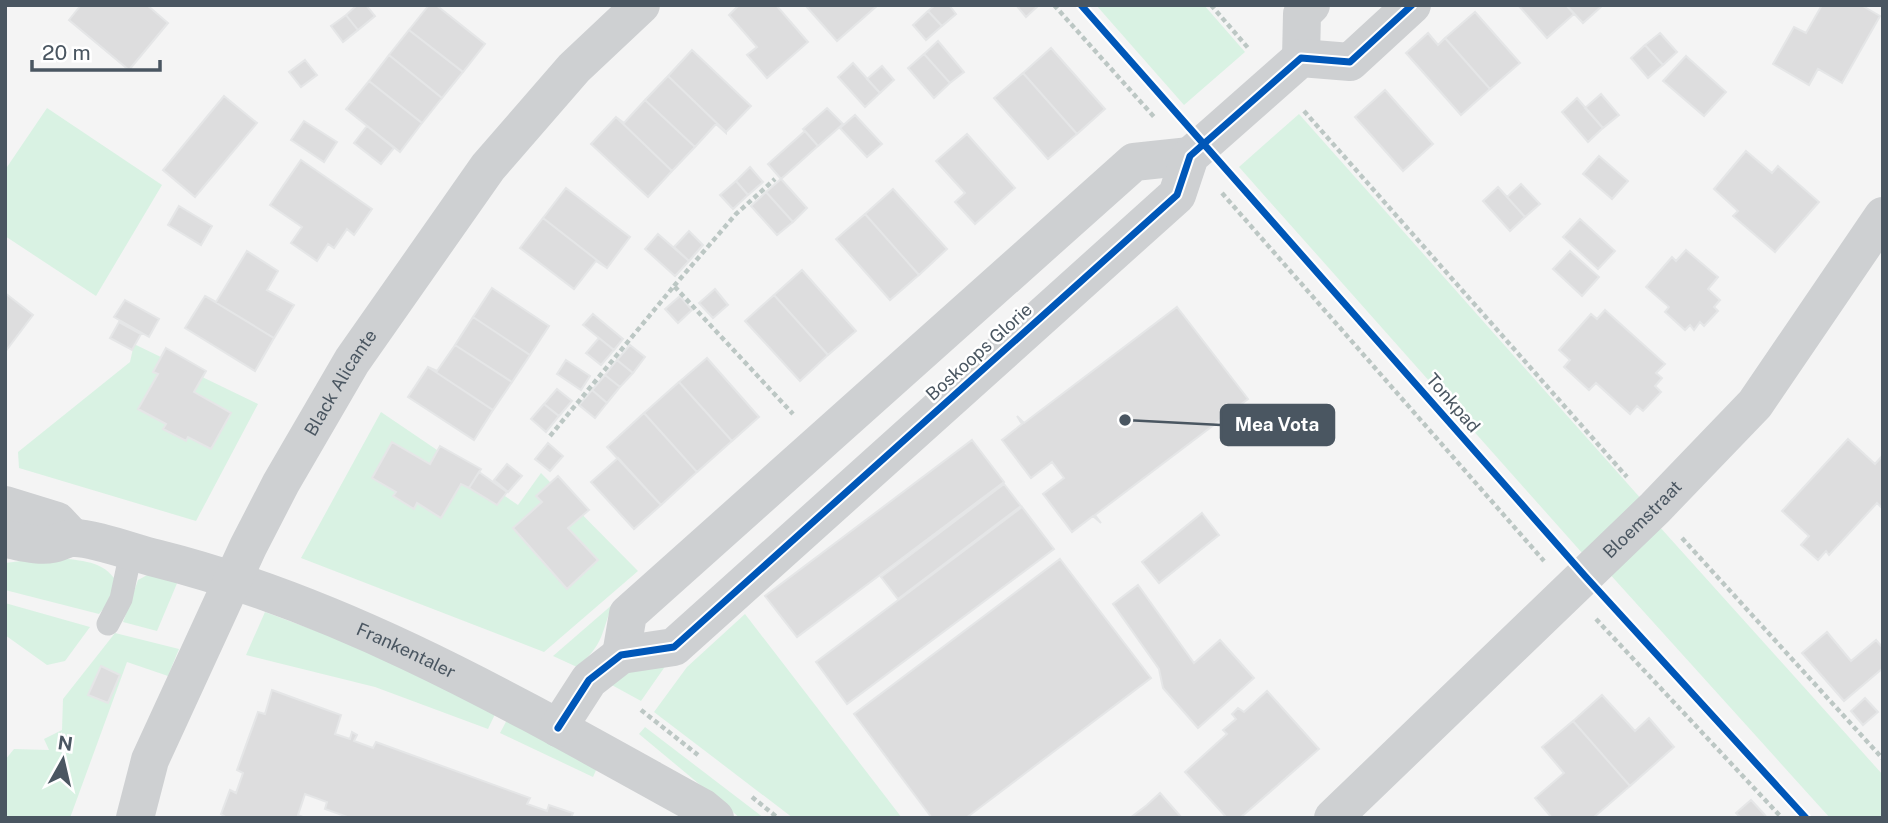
<svg xmlns="http://www.w3.org/2000/svg" width="1888" height="823" viewBox="0 0 1888 823" font-family="'Public Sans',sans-serif">
<rect width="100%" height="100%" fill="#f4f4f4"/>
<path fill="#d9f2e3" d="M1096,5H1204L1245,52L1184,105Z
M47,108L162,185L96,296L5,236V170Z
M1299,114L1643,501L1583,554L1239,167Z
M134,344L258,404L196,521L19,468L18,452L130,362Z
M381,412L518,505L541,473L638,571L544,652L301,558Z
M1658,525L1883,775V818H1830L1607,571Z
M54,557C76,561 100,559 114,578L112,599L99,614L5,590V563Z
M151,573L178,581L157,631L123,622L138,580Z
M5,603L90,627L65,661L47,665L5,635Z
M613,604C600,635 605,643 577,667L553,656Z
M265,612L365,649L496,712L488,729L375,687L246,655Z
M745,614L902,818H793L654,712L687,667Z
M115,633L179,649L168,676L127,662L70,818H5V760L14,749L49,750L44,739L62,730L63,699Z
M673,655L641,701L610,684L622,671Z
M508,718L597,768L593,777L500,733Z
M645,727L764,818H740L639,734Z"/>
<path fill="#ddddde" stroke="#e5e6e7" stroke-width="2" d="M81,5H147L168,23L129,70L69,20Z
M357,5H366L375,16L358,30L346,15Z
M429,5H436L485,44L463,72L409,30Z
M739,5H776L808,42L767,78L747,55L757,47L729,15Z
M805,5H878L837,41Z
M935,5H949L956,14L942,26L928,11Z
M1016,5H1039L1026,17Z
M1518,5H1566L1574,14L1547,38Z
M1566,5H1603L1583,23Z
M1822,5H1861L1880,16L1842,83L1818,69L1809,85L1773,64L1794,27L1806,33Z
M928,11L942,26L926,40L913,25Z
M1475,12L1520,63L1490,89L1445,38Z
M346,15L358,30L343,42L331,26Z
M409,30L463,72L442,98L389,55Z
M1428,33L1438,45L1445,38L1490,89L1461,115L1406,53Z
M1660,33L1677,52L1663,65L1645,45Z
M938,41L964,72L950,83L924,54Z
M1645,45L1663,65L1648,78L1631,58Z
M1051,48L1105,109L1077,134L1023,73Z
M692,50L751,106L726,132L668,76Z
M924,54L950,83L934,98L908,68Z
M389,55L442,98L422,123L369,81Z
M1686,56L1726,92L1704,116L1663,81Z
M305,60L317,75L301,87L289,72Z
M853,63L880,93L865,107L838,77Z
M882,66L894,80L880,93L867,79Z
M1023,73L1077,134L1048,159L994,98Z
M668,76L726,132V133L716,124L695,147L645,100Z
M369,81L422,123L400,152L346,109Z
M1385,90L1433,144L1403,171L1355,117Z
M1601,94L1619,115L1603,128L1585,108Z
M224,96L257,123L195,197L163,170Z
M1577,98L1603,128L1588,142L1562,112Z
M645,100L695,147L672,171L616,117L624,123Z
M827,108L843,124L818,146L803,129Z
M855,115L882,144L867,157L840,128Z
M616,117L672,171L648,197L591,144Z
M304,121L337,142L324,162L291,140Z
M367,126L394,148L381,164L354,143Z
M805,131L818,146L781,179L768,164Z
M967,134L1015,188L975,224L955,202L965,193L936,161Z
M1746,151L1772,173L1778,166L1819,202L1775,252L1733,216L1738,211L1714,189Z
M1599,156L1628,181L1612,199L1583,174Z
M301,160L372,209L354,235L347,229L334,248L328,244L317,261L291,243L302,227L270,205Z
M750,167L763,182L748,195L736,181Z
M781,179L807,208L793,222L766,192Z
M736,181L748,195L733,209L720,195Z
M1521,184L1540,204L1525,217L1507,197Z
M1498,187L1525,217L1510,231L1483,201Z
M566,188L630,237L607,268L543,218Z
M893,189L947,249L919,275L865,214Z
M766,192L793,222L777,235L751,206Z
M179,206L212,226L201,245L168,225Z
M865,214L919,275L890,300L836,239Z
M543,218L607,268L596,261L574,289L520,248Z
M1580,219L1615,251L1598,269L1563,237Z
M689,231L703,245L689,261L674,247Z
M658,234L689,261L675,276L645,249Z
M1686,250L1718,277L1708,289L1720,300L1714,307L1718,311L1704,326L1700,322L1694,330L1690,325L1685,330L1665,312L1669,307L1646,287L1672,257L1676,261Z
M247,251L278,271L267,290L294,305L274,338L205,296L216,302Z
M1570,251L1599,277L1582,296L1553,269Z
M802,270L856,331L828,355L774,295Z
M492,288L549,326L530,355L473,317Z
M715,289L728,305L713,318L699,303Z
M5,293L33,315L5,352Z
M774,295L828,355L800,381L745,321Z
M205,296L274,338L255,371L185,328Z
M680,296L692,310L678,323L665,309Z
M125,300L159,319L149,337L114,317Z
M1177,307L1248,399L1095,515L1101,523L1093,516L1072,532L1043,494L1064,478L1052,462L1031,478L1002,440L1022,424L1017,416L1024,423Z
M1605,310L1665,364L1656,373L1662,378L1655,386L1661,392L1643,411L1637,406L1630,414L1596,383L1589,390L1564,367L1570,360L1559,350L1591,314L1597,319Z
M593,314L623,339L614,350L583,325Z
M473,317L530,355L512,382L455,345Z
M119,322L141,334L132,350L110,338Z
M599,338L614,350L601,365L586,353Z
M455,345L512,382L493,410L428,367L437,371Z
M630,345L645,357L633,373L617,360Z
M166,348L206,371L194,392L231,413L211,449L188,437L186,441L163,429L166,424L138,409L158,374L153,372Z
M707,358L759,417L732,441L679,382Z
M566,360L590,376L581,390L557,374Z
M617,360L633,373L620,387L605,375Z
M428,367L493,410L474,440L408,397Z
M605,375L620,387L607,403L592,390Z
M679,382L732,441L697,472L644,413Z
M557,389L572,401L559,416L544,404Z
M592,390L607,403L595,418L579,405Z
M544,404L559,416L546,432L531,419Z
M644,413L697,472L661,505L607,447Z
M1848,439L1875,464L1883,455V509L1877,503L1829,555L1826,551L1818,560L1801,545L1809,536L1782,511Z
M972,440L1004,482L797,637L765,596Z
M392,442L430,464L440,446L481,469L469,488L461,484L441,518L417,503L414,509L393,496L396,492L372,478Z
M548,443L563,456L550,471L535,459Z
M618,458L661,505L634,529L591,482Z
M507,464L522,476L508,492L494,480Z
M479,472L507,492L497,505L469,488Z
M558,476L589,510L568,528L598,560L567,589L513,528L542,502L536,496Z
M1004,484L1021,506L898,599L881,577Z
M1022,507L1054,549L847,704L816,662Z
M1202,513L1219,535L1159,583L1142,562Z
M1060,559L1151,678L966,818H932L854,714Z
M1138,585L1194,663L1220,640L1254,678L1198,728L1163,688L1159,669L1113,604Z
M1827,632L1851,661L1876,640L1883,648V668L1844,701L1802,653Z
M101,666L120,675L108,703L88,695Z
M272,690L341,715L335,734L350,739L352,732L357,735L354,741L373,748L376,742L530,798L527,804L547,811L549,805L573,813L571,818H350L325,809L327,802L305,794L298,815L305,818H227L221,814L230,790L236,793L243,773L237,770L258,712L265,714Z
M1267,691L1319,749L1240,818H1227L1185,772L1227,734L1223,730L1236,719L1232,714L1238,708L1244,712Z
M1602,695L1635,731L1649,718L1674,747L1630,786L1573,721Z
M1865,698L1878,712L1863,725L1851,711Z
M1573,721L1630,786L1593,818H1552L1535,798L1564,773L1542,747Z
M1160,793L1182,818H1130L1147,805Z
M1751,800L1764,814L1767,818H1741L1736,813Z"/>
<g fill="none" stroke-linecap="round" stroke-linejoin="round">
<path stroke="#bcc7c4" stroke-width="4.5" stroke-dasharray="5 3.5" stroke-linecap="butt" d="M1054,5L1156,119
M1211,5L1249,49
M1304,111L1627,477
M1222,193L1544,561
M674,286L736,214L775,179
M550,436L674,286L793,414
M1682,538L1883,759
M1596,619L1782,818
M641,710L698,755
M752,797L778,818"/>
<path stroke="#ced0d2" stroke-width="23" d="M108,624L121,599L131,552"/>
<g stroke="#ced0d2" stroke-width="38">
<path d="M1301,58L1302,14L1311,5"/>
<path d="M5,505L57,521L73,538"/>
<path id="s1" d="M5,539C19,541 38,547 52,544C59,543 66,538 73,538C91,537 135,553 155,558C352,607 527,711 703,808L715,818"/>
<path d="M621,655L628,614L1134,162L1190,156"/>
<path d="M558,728L589,680L621,655L674,647L1177,195L1190,156L1301,58L1350,62L1412,5"/>
<path id="s2" d="M135,818L150,760L248,547L281,483L352,361L488,167L574,68L641,5"/>
<path id="s3" d="M1333,818L1655,508L1755,404L1883,216"/>
</g>
<g stroke="#fff" stroke-width="11">
<path id="cycleway" d="M1081,5L1585,576L1806,818
M558,728L589,680L621,655L674,647L1177,195L1190,156L1301,58L1350,62L1412,5"/>
</g>
<use href="#cycleway" stroke="#0057b8" stroke-width="7"/>
</g>
<g text-anchor="middle" stroke-width="5" stroke-linejoin="round" paint-order="stroke">
<g font-size="18" fill="#4a5661" stroke="#fff">
<text transform="translate(979 352) rotate(-42)" y="6">Boskoops Glorie</text>
<text dy="6" stroke="none"><textPath href="#s2" startOffset="483">Black Alicante</textPath></text>
<text transform="translate(1453 403) rotate(49)" y="6">Tonkpad</text>
<text dy="6" stroke="none"><textPath href="#s3" startOffset="430">Bloemstraat</textPath></text>
<text dy="6" stroke="none"><textPath href="#s1" startOffset="422">Frankentaler</textPath></text>
</g>
</g>
<path fill="none" stroke="#4a5661" stroke-width="2.5" d="M1125 420L1221 425"/>
<circle fill="#4a5661" stroke="#fff" stroke-width="2.5" cx="1125" cy="420" r="7"/>
<rect fill="#4a5661" stroke="#4a5661" stroke-width="2.5" x="1221" y="405" width="113" height="40" rx="7"/>
<g font-size="19" text-anchor="middle" font-weight="bold" fill="#fff">
<text x="1277" y="431">Mea Vota</text>
</g>
<rect width="1888" height="823" fill="none" stroke="#4a5661" stroke-width="14"/>
<g transform="translate(63 760) rotate(8)" stroke="#ffffff" stroke-width="5" paint-order="stroke">
<path d="M0-5L12 26L0 18L-12 26Z" fill="#4a5661"/>
<text y="-10" font-size="19" font-weight="bold" text-anchor="middle" fill="#4a5661">N</text>
</g>
<path d="M32 60v10h128v-10" fill="none" stroke="#4a5661" stroke-width="3.5"/>
<text x="42" y="60" font-size="21" fill="#4a5661" stroke="#ffffff" stroke-width="5" paint-order="stroke">20 m</text>
</svg>
